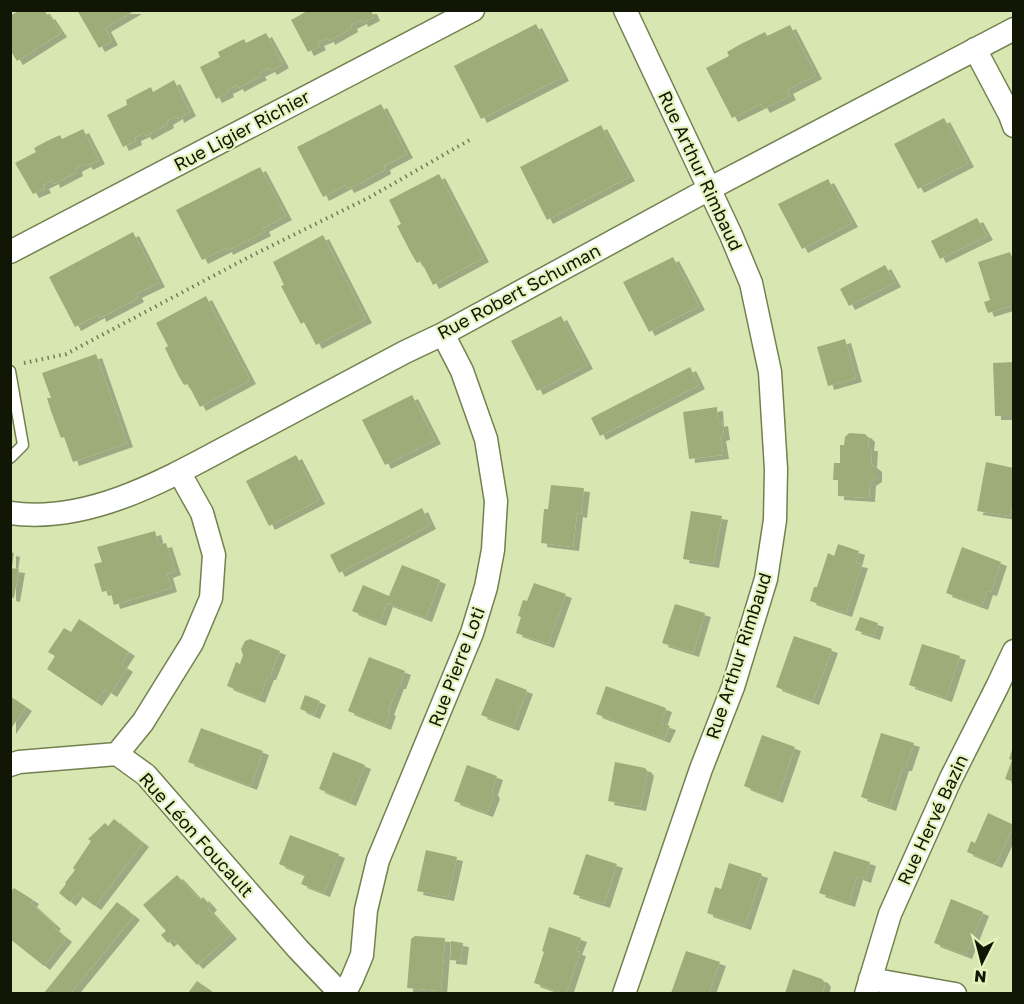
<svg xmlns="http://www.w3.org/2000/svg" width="1024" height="1004" viewBox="0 0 1024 1004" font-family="'Golos Text',sans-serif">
<defs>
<filter id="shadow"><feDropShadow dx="6" dy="4" stdDeviation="0" flood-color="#0004"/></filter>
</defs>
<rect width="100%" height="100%" fill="#d8e7b2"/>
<path fill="#9eac7a" filter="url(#shadow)" d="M20,10H44L48,16L49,15L61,33L17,61L10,50V16Z
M77,10H136L105,28L112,41L99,48Z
M309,10H371L374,17L362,23L361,20L351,25L352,28L329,41L328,38L318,42L320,46L308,52L291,20Z
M536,24L563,77L481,119L454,66Z
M790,25L816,75L787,90L790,96L764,109L761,104L732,118L706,68L729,56L727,52L739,45L765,32L767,36Z
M266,33L283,64L271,71L269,68L259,73L261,76L238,88L237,85L227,90L228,93L216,99L200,67L220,57L218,52L244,39L246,43Z
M174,80L190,112L178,119L177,115L167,121L168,124L146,136L144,133L135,137L136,141L123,147L107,115L127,105L126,100L151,87L153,92Z
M381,104L407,154L384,166L385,170L359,184L348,189L346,185L323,197L297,147Z
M944,118L968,163L918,189L894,144Z
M601,125L629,177L547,220L520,167Z
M83,129L99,160L87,166L85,163L76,168L77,172L54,184L53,180L43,185L45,189L33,194L15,163L36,152L34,148L47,141L60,135L62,139Z
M260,167L286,216L263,228L265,232L227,251L226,248L202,260L176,210Z
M439,174L483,258L433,285L421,261L417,263L411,253L397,226L401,224L389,200Z
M828,179L852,223L802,249L778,204Z
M977,218L987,236L940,259L931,241Z
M133,232L159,283L136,294L138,298L100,318L99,314L75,327L49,277Z
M323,235L366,319L316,345L304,322L301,324L281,286L284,285L273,262Z
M1010,252L1014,262V305L988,313L984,302L990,300L978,262Z
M673,257L699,306L649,332L623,282Z
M885,265L895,283L849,306L840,289Z
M206,296L250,380L200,407L188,384L184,385L178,375L165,348L168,346L156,323Z
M561,316L587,365L537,391L511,341Z
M845,339L856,378L828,386L817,347Z
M96,354L127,443L73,462L64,437L61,438L51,411L47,398H51L42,373Z
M1014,362V416H995L993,363Z
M690,367L699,385L600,436L591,418Z
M412,395L435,440L385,465L362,420Z
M717,407L718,423L722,422L724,436L720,437L723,455L689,459L683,412Z
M849,433L865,434L869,438L868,447H872L871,464L876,468V478L870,482L869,498L838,496V480H833L834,463H840V445H844L845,437Z
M296,455L319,500L269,526L246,481Z
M986,462L1014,468V499L1010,516L977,511Z
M551,485L584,488L581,514L577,513L573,547L541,543L544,509H548Z
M422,508L430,525L339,573L330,555Z
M691,511L722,516L713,564L683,559Z
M155,531L159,545L166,543L175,571L167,574L171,588L114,605L110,590L102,592L94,564L102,562L97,547Z
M838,544L859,551L856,563L862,564L846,613L810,601L814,587H817L828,553L834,556Z
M962,547L1001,562L991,592L987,591L982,606L946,593Z
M10,552L14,553L12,567H10Z
M402,565L440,580L426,618L387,603L380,622L352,611L363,585L389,596Z
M10,568L19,569L14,598L10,597Z
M534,583L566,594L548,644L516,633L521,617L518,616L523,600L527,601Z
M675,604L705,613L693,653L662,643Z
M860,617L878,623L874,636L855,630Z
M79,619L129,652L121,664L127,668L111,693L105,689L96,702L47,669L55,656L48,652L64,628L71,632Z
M794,636L832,649L813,701L776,687Z
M250,639L280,651L270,676H268L259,699L227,686L236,662L240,664L243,655L241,649L245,641Z
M922,644L960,656L946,698L909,685Z
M369,657L405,671L400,685H398L388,711L390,712L385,726L348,711Z
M496,678L527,690L513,727L481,715Z
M606,686L666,708L661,723L670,726L664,739L596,714Z
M305,695L320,701L314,715L300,709Z
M10,696L26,707L10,730Z
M201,728L263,751L251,786L188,762Z
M881,733L914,743L906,767H903L890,807L861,797Z
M762,735L795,747L777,799L744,786Z
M1013,747H1014V782L1005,779L1012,760L1009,759Z
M333,752L365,765L350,802L319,789Z
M615,762L645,768L648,772L640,807L608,801Z
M467,765L497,776L492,791L494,795L487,813L454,801Z
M988,813L1014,825L996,864L967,852L971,841L975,843Z
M114,819L143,843L95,906L77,893L70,902L59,893L66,884L65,883L75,870L73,868L91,841L88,839L105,823L108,826Z
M290,835L339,854L324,893L301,884L305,875L279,864Z
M426,850L457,857L448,897L417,891Z
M834,851L870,862L865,879L857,876L849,903L819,893Z
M586,854L617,864L604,904L573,894Z
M729,863L762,874L745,926L707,913L715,887L721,889Z
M177,875L200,900L203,897L211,906L208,909L231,935L197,965L173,939L168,943L161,935L166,931L143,905Z
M14,888L33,900L31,903L55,925L53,927L66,938L44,966L10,939V892Z
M951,899L983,912L966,955L934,943Z
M117,902L134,916L71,993H44Z
M549,927L581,938L576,951L580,952L566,994L534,983L544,952L542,951Z
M415,936L445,938L441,991L407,988L411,939Z
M451,941L463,943L461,961L450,960Z
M686,951L720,962L709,993H671Z
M793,969L822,979L825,983L823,992L819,993H785Z
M197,981L214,993H188Z"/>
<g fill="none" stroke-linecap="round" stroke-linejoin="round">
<g stroke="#73804f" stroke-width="13">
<path id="service" d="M10,371L23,445L10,458"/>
</g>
<g stroke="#73804f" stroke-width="25">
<path id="minor" d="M975,49L1010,115L1014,126
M10,252L473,10
M179,472L202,513L214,555L211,598L192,643L143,722L117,754L146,775L298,949L341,994
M10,513C96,525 180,471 253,433C304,406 355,379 405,352L443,334L709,189L1014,29
M10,765L19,762L117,754
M870,979L955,994
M344,994L352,979L362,955L366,910L378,860L472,633L486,587L493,550L496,501L486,439L462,371L443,334
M624,994L701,769L733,687L766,579L775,520L776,469L770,372L751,283L731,235L625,10
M866,994L890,914L951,778L997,687L1014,651"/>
</g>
<path stroke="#727c59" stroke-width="4" stroke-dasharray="1.5 4.5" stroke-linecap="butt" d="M24,363L66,354L247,258L370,197L473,138"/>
<use href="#service" stroke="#fff" stroke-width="10"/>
<use href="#minor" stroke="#fff" stroke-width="22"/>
</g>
<g text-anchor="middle" stroke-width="4.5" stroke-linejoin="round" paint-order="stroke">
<g font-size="18" fill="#121604" stroke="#e5f4bf">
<text transform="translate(242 131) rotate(-28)" y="6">Rue Ligier Richier</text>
<text transform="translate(700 171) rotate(65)" y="6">Rue Arthur Rimbaud</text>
<text transform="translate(519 292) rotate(-28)" y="6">Rue Robert Schuman</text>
<text transform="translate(739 656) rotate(-72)" y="6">Rue Arthur Rimbaud</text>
<text transform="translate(457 667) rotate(-69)" y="6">Rue Pierre Loti</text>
<text transform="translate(933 820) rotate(-65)" y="6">Rue Hervé Bazin</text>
<text transform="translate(196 835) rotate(48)" y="6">Rue Léon Foucault</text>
</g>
</g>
<rect width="1024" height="1004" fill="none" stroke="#121604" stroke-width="24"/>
<g transform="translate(982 962) rotate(186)" stroke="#e5f4bf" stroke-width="4.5" paint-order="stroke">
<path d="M0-4.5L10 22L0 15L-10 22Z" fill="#121604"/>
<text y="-9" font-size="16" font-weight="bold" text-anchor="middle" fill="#121604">N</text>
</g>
</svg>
